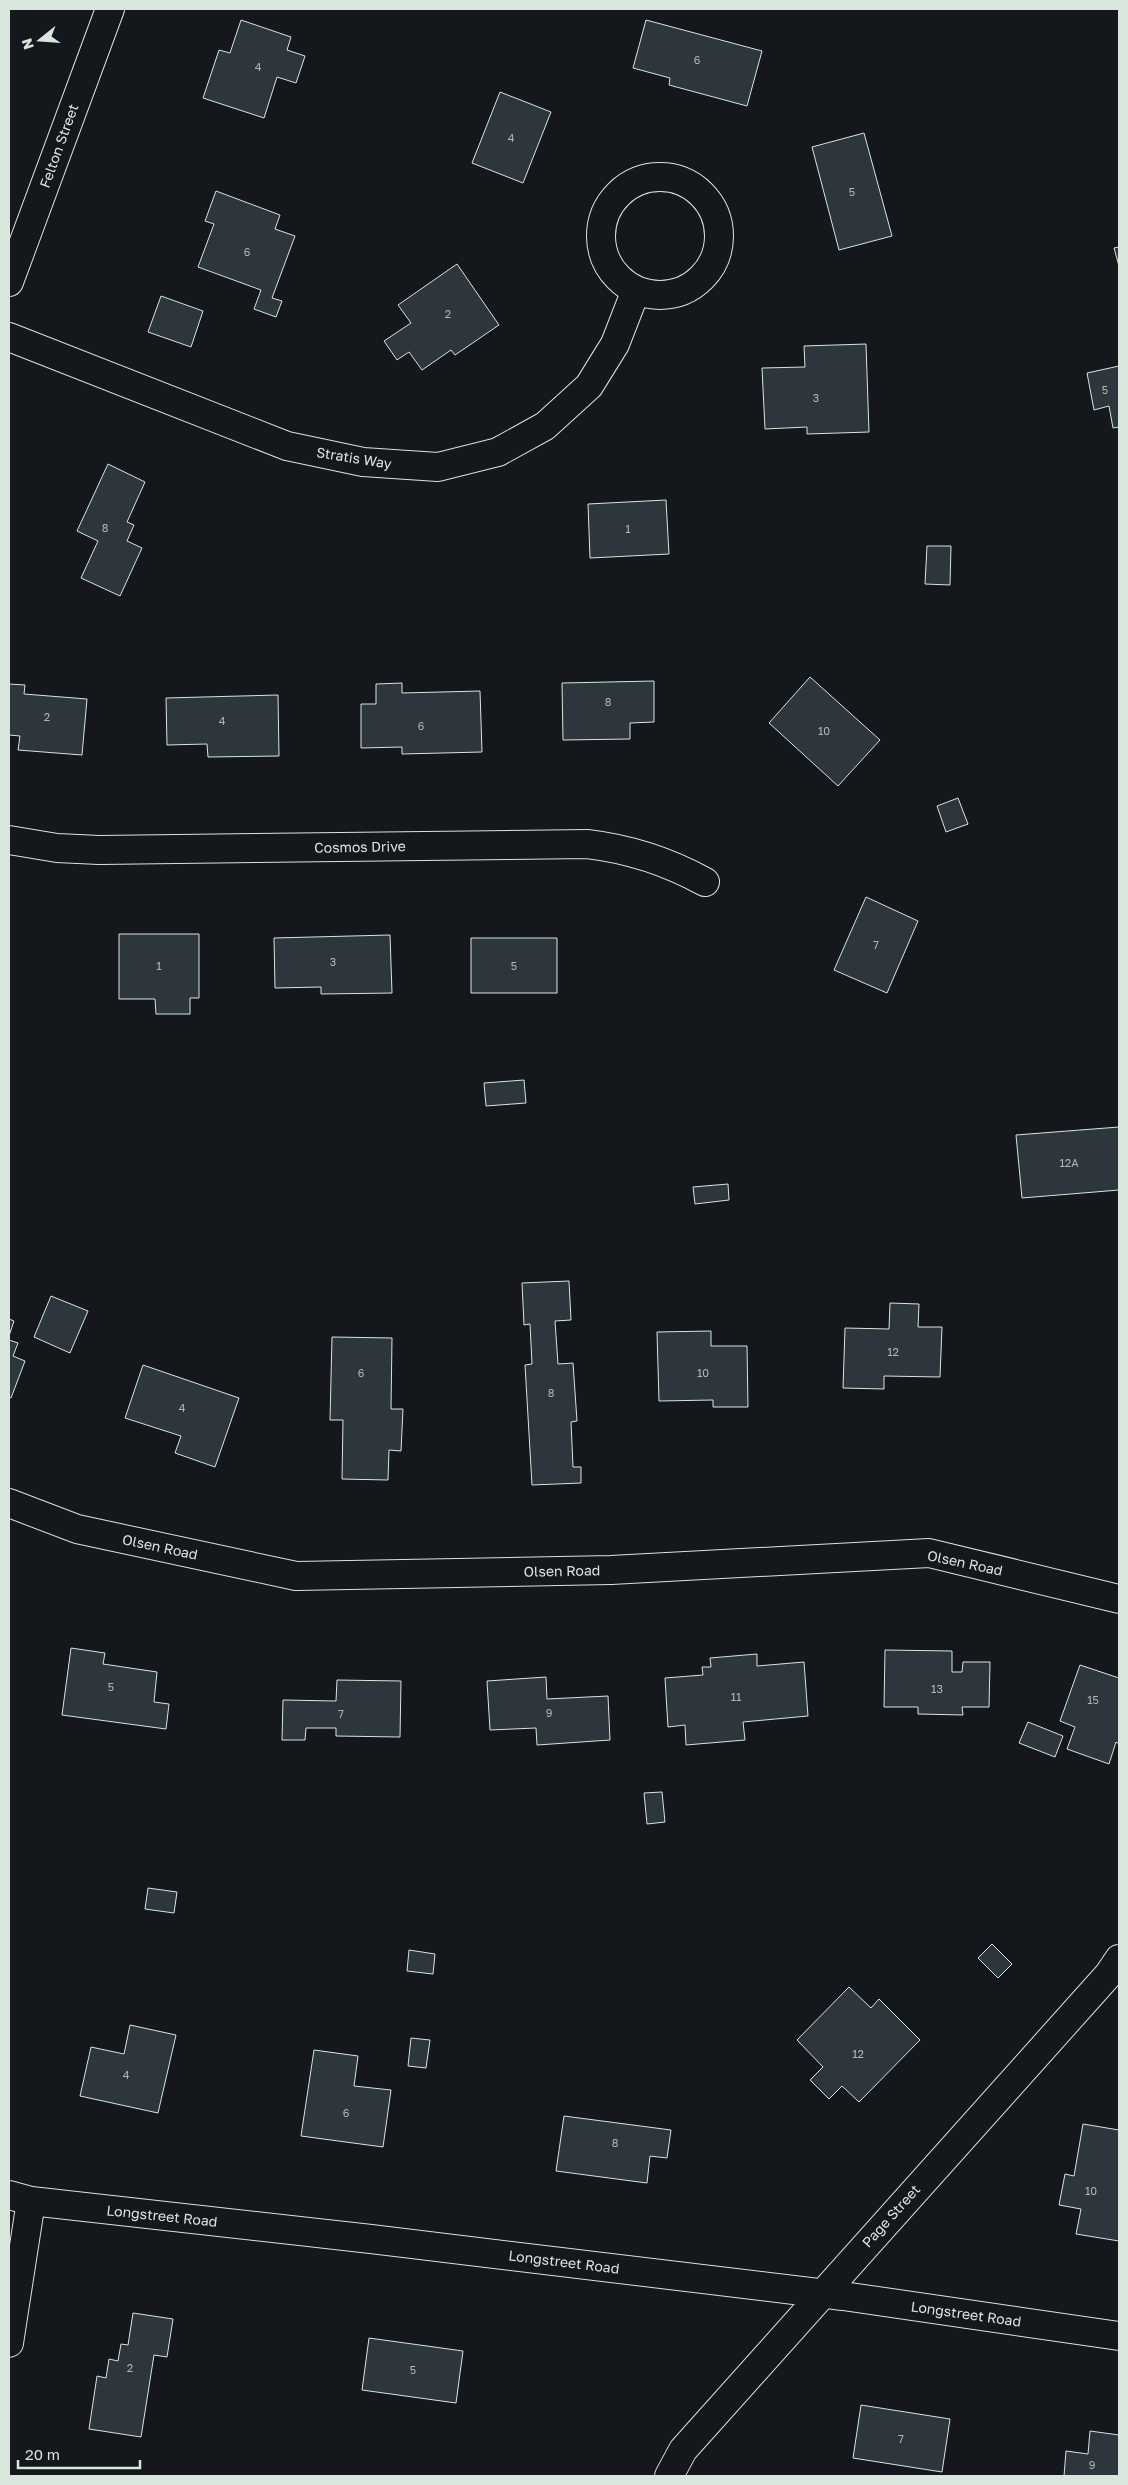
<svg xmlns="http://www.w3.org/2000/svg" width="1128" height="2485" viewBox="0 0 1128 2485" font-family="'Golos Text',sans-serif">
<rect width="100%" height="100%" fill="#14181c"/>
<path fill="#2c363c" stroke="#d8e6dc" d="M241,20L291,37L287,50L305,56L296,83L277,77L264,118L203,98L219,50L230,53Z
M646,20L762,51L747,106L669,85L670,78L633,68Z
M500,92L551,112L523,183L472,163Z
M864,133L892,236L839,250L812,147Z
M216,191L280,215L275,229L295,236L272,298L282,301L276,317L254,309L261,290L198,267L214,224L205,221Z
M1119,247V266L1114,248Z
M457,264L499,325L455,355L451,350L422,370L409,352L397,360L384,341L411,323L398,305Z
M161,296L203,311L191,347L148,332Z
M866,344L869,432L807,434V427L765,429L762,368L805,367L804,346Z
M1119,366V427L1113,428L1109,406L1094,410L1087,373Z
M108,464L145,482L127,522L134,525L127,541L142,548L120,596L81,578L98,541L77,531Z
M666,500L669,554L590,558L588,504Z
M927,546H951L950,585L925,584Z
M810,677L880,740L838,786L769,723Z
M654,681V722L630,723V739L563,740L562,683Z
M402,683V693L480,691L482,752L402,754V747L361,748V704H376V684Z
M9,684L25,685L24,694L87,699L82,755L18,750L20,736L9,735Z
M278,695L279,756L208,757L207,744L167,745L166,698Z
M958,798L968,824L946,832L937,806Z
M866,897L918,921L887,993L834,970Z
M119,934H199V998H190V1014H156L155,999H119Z
M390,935L392,993L321,994V987L275,988L274,938Z
M471,938H557V993H471Z
M524,1080L526,1103L486,1106L484,1083Z
M1119,1127V1190L1022,1198L1016,1135Z
M728,1184L729,1200L695,1204L693,1187Z
M569,1281L571,1320L555,1321L558,1364L573,1363L577,1421L571,1422L573,1467H581V1483L532,1485L525,1365L532,1364L530,1324L524,1325L522,1283Z
M51,1296L88,1311L70,1353L34,1337Z
M890,1303L919,1304L918,1327H942L940,1377L884,1376V1389L843,1388L845,1328L889,1329Z
M9,1319L14,1321L9,1336Z
M711,1331V1346H747L748,1407H713V1400L659,1401L657,1332Z
M332,1337L392,1338L391,1409H403L401,1451L389,1450L388,1480L342,1479L343,1420H330Z
M9,1340L18,1343L13,1356L25,1361L11,1398L9,1397Z
M143,1365L239,1398L215,1467L175,1453L181,1436L125,1418Z
M71,1648L105,1653L103,1664L157,1672L154,1702L169,1704L166,1729L62,1715Z
M885,1650L952,1651V1672H962L963,1662H990L989,1707H962L963,1715L918,1714V1707H884Z
M757,1654V1666L804,1662L808,1716L743,1722L745,1740L686,1745L685,1725L668,1727L665,1678L703,1675L702,1667H711L710,1658Z
M1080,1665L1119,1678V1744L1116,1742L1109,1764L1067,1749L1075,1727L1060,1721Z
M546,1677L547,1699L608,1696L610,1740L537,1745L536,1728L490,1730L487,1681Z
M337,1680L401,1681L400,1737L336,1736V1728H306L305,1740H282L283,1700L336,1701Z
M1028,1722L1063,1736L1055,1757L1019,1743Z
M662,1792L665,1822L647,1824L644,1793Z
M148,1888L177,1892L174,1913L145,1909Z
M992,1944L1012,1964L998,1978L978,1958Z
M409,1950L435,1954L433,1974L407,1971Z
M849,1987L871,2008L879,1999L920,2040L859,2102L842,2086L829,2099L810,2080L823,2067L797,2040Z
M130,2025L176,2035L158,2113L80,2096L91,2047L124,2054Z
M411,2038L430,2040L426,2068L408,2066Z
M314,2050L358,2056L354,2086L391,2090L383,2147L301,2136Z
M564,2116L671,2130L667,2158L650,2156L647,2183L556,2171Z
M1083,2124L1119,2130V2241L1076,2234L1081,2209L1059,2205L1065,2174L1074,2176Z
M133,2313L173,2319L167,2357L154,2355L141,2437L89,2429L97,2376L106,2378L109,2359L118,2361L121,2344L128,2345Z
M369,2338L463,2351L456,2403L362,2390Z
M861,2405L950,2419L942,2472L853,2458Z
M1090,2431L1119,2435V2476H1064L1066,2451L1088,2454Z"/>
<g fill="none" stroke-linecap="round" stroke-linejoin="round">
<g stroke="#d8e6dc" stroke-width="30">
<path id="minor" d="M601 236a59 59 0 1 1 118 0a59 59 0 1 1-118 0Z
M9,282L110,9
M9,337L287,446L363,462L438,467L498,452L545,426L589,386L615,344L636,290
M9,840L57,848L99,850L587,844C630,849 667,861 705,882
M9,1503L77,1529L296,1576L611,1570L929,1553L1119,1599
M9,2195L31,2201L371,2239L843,2296L1119,2336
M9,2343L31,2201
M669,2476L683,2450L1109,1974L1119,1959"/>
</g>
<use href="#minor" stroke="#14181c" stroke-width="28"/>
</g>
<g text-anchor="middle" stroke-width="4" stroke-linejoin="round" paint-order="stroke">
<g font-size="11" fill="#adbab4">
<text x="697" y="64">6</text>
<text x="258" y="71">4</text>
<text x="511" y="142">4</text>
<text x="852" y="196">5</text>
<text x="247" y="256">6</text>
<text x="448" y="318">2</text>
<text x="1105" y="394">5</text>
<text x="816" y="402">3</text>
<text x="105" y="532">8</text>
<text x="628" y="533">1</text>
<text x="608" y="706">8</text>
<text x="47" y="721">2</text>
<text x="222" y="725">4</text>
<text x="421" y="730">6</text>
<text x="824" y="735">10</text>
<text x="876" y="949">7</text>
<text x="333" y="966">3</text>
<text x="159" y="970">1</text>
<text x="514" y="970">5</text>
<text x="1069" y="1167">12A</text>
<text x="893" y="1356">12</text>
<text x="361" y="1377">6</text>
<text x="703" y="1377">10</text>
<text x="551" y="1397">8</text>
<text x="182" y="1412">4</text>
<text x="111" y="1691">5</text>
<text x="937" y="1693">13</text>
<text x="736" y="1701">11</text>
<text x="1093" y="1704">15</text>
<text x="549" y="1717">9</text>
<text x="341" y="1718">7</text>
<text x="858" y="2058">12</text>
<text x="126" y="2079">4</text>
<text x="346" y="2117">6</text>
<text x="615" y="2147">8</text>
<text x="1091" y="2195">10</text>
<text x="130" y="2372">2</text>
<text x="413" y="2374">5</text>
<text x="901" y="2443">7</text>
<text x="1092" y="2469">9</text>
</g>
<g font-size="14" fill="#d8e6dc" stroke="#14181c">
<text transform="translate(59 146) rotate(-70)" y="5">Felton Street</text>
<text transform="translate(354 458) rotate(9)" y="5">Stratis Way</text>
<text transform="translate(360 847) rotate(-1)" y="5">Cosmos Drive</text>
<text transform="translate(160 1547) rotate(12)" y="5">Olsen Road</text>
<text transform="translate(965 1563) rotate(12)" y="5">Olsen Road</text>
<text transform="translate(562 1571) rotate(-1)" y="5">Olsen Road</text>
<text transform="translate(162 2216) rotate(6)" y="5">Longstreet Road</text>
<text transform="translate(891 2216) rotate(-48)" y="5">Page Street</text>
<text transform="translate(564 2262) rotate(7)" y="5">Longstreet Road</text>
<text transform="translate(966 2314) rotate(8)" y="5">Longstreet Road</text>
</g>
</g>
<rect width="1128" height="2485" fill="none" stroke="#d8e6dc" stroke-width="20"/>
<g transform="translate(40 40) rotate(253)" stroke="#14181c" stroke-width="4" paint-order="stroke">
<path d="M0-4L9 19L0 12L-9 19Z" fill="#d8e6dc"/>
<text y="-8" font-size="14" font-weight="bold" text-anchor="middle" fill="#d8e6dc">N</text>
</g>
<path d="M18 2460v8h122v-8" fill="none" stroke="#d8e6dc" stroke-width="2.5"/>
<text x="25" y="2460" font-size="15" fill="#d8e6dc" stroke="#14181c" stroke-width="4" paint-order="stroke">20 m</text>
</svg>
